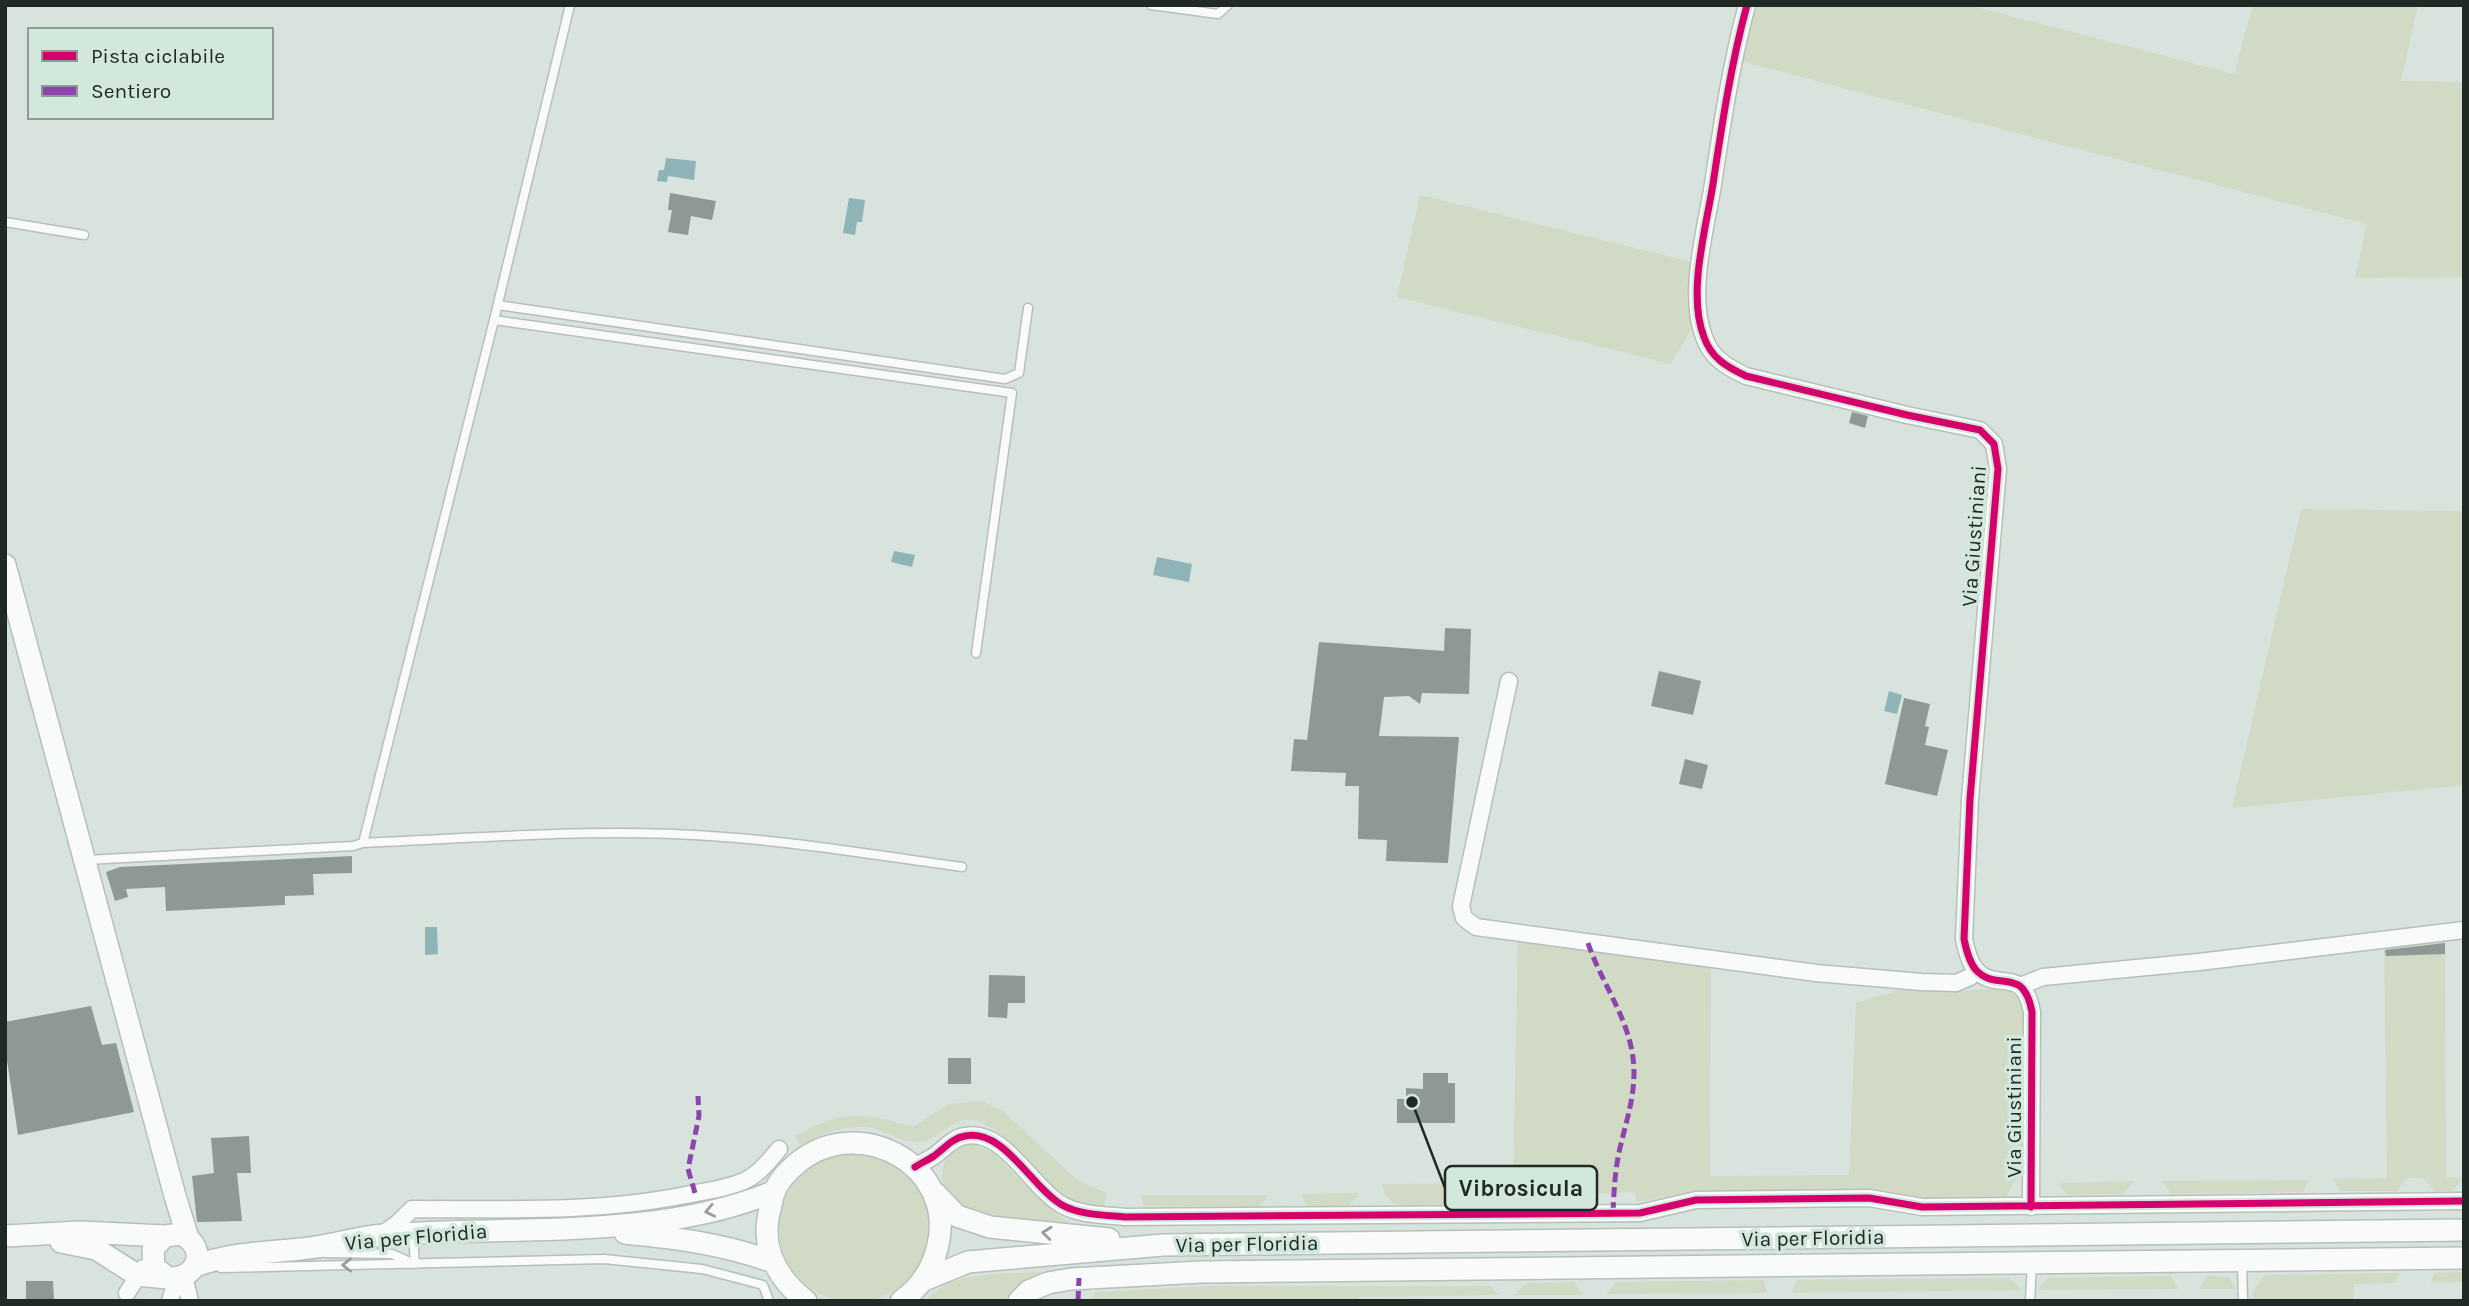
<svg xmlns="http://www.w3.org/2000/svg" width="2469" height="1306" viewBox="0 0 2469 1306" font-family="Karla,sans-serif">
<rect width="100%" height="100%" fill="#d8e3dd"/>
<path fill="#d0dac5" d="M1756,5H1969L2234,74L2253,5H2418L2401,81L2464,82V277L2355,278L2367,224L1740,61Z
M1420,195L1692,262L1687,298L1691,329L1671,364L1397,297Z
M2301,509L2464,511V785L2232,808Z
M1518,938L1711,964L1710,1176L1849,1175L1856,1003L1902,989L1952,992L2001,988L2013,993L2021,1001L2024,1011L2026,1163L2005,1199H1921L1886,1191L1699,1190L1637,1202L1634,1192L1594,1194L1590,1203L1485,1205L1480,1192H1455L1445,1205H1395L1384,1193L1382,1184L1513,1183Z
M2445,938L2446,1177L2463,1178L2452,1191H2434L2423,1178H2407L2397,1191H2341L2332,1179L2387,1178L2384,945Z
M981,1101L1003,1111L1077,1180L1107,1193L1104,1207C1096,1206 1085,1206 1077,1203C1042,1190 1010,1126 972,1120C949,1116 936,1146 913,1142C899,1140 886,1131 872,1128C848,1123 821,1135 800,1145L795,1136C841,1110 864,1112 913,1127L949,1104Z
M966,1145H976L993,1153L1054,1213L1071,1223C1039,1220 937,1220 942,1171C944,1157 954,1150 966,1145Z
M779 1227a75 75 0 1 1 150 0a75 75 0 1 1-150 0Z
M2309,1180L2303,1192L2171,1194L2162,1181Z
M2134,1181L2123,1194L2067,1195L2058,1183Z
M1360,1193L1348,1207H1307L1301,1194Z
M1141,1195H1268L1259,1207L1144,1206Z
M1041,1272L1016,1287L1003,1301H925C932,1295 939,1288 947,1284C976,1272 1010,1274 1041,1272Z
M2464,1272V1282L2431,1283L2434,1273Z
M2398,1273L2396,1283L2354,1284L2353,1301H2252L2254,1290L2265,1275Z
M2171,1276L2178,1289L2038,1290L2048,1278Z
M2207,1276H2228L2235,1289H2199Z
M2009,1278L2022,1290L1791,1293L1797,1280Z
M1763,1280L1768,1293L1606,1294L1616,1282Z
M1574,1282L1583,1295H1514L1527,1283Z
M1210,1286H1490L1500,1295L1358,1297V1301H1091L1095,1292Z"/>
<path fill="#8eb4b7" d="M666,158L696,161L694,180L668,176L667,182L657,181L659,170H664Z
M849,198L865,200L862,222H857L855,235L843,233Z
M894,551L915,555L912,567L891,562Z
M1157,557L1192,564L1189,582L1153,575Z
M1889,691L1902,695L1897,714L1884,711Z
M437,927L438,954L425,955V927Z"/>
<path fill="#8e9894" d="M670,193L716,201L712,220L691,216L688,235L668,232L672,210H668Z
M1852,412L1868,416L1865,428L1849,423Z
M1445,628L1471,629L1469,694L1422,693L1420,704L1409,696L1384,697L1379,736L1459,737L1448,863L1386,861L1387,840L1358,839L1359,786H1345L1346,773L1291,771L1294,739L1307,740L1319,642L1444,651Z
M1659,671L1701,681L1693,715L1651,706Z
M1904,698L1930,704L1925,726L1929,727L1925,745L1948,750L1937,796L1885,784Z
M1685,759L1708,765L1702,789L1679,784Z
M352,856V873L313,874L314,895L285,896V905L166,911L165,887L126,889L128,897L115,901L106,872L120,867Z
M2445,943V954L2386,956L2385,950Z
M989,975L1025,976V1003H1008L1007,1018L988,1017Z
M91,1006L102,1045L116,1043L134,1112L18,1135L5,1046V1022Z
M948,1058H971V1084H948Z
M1423,1073H1448V1083H1455V1123H1397V1099H1406V1088L1423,1089Z
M249,1136L251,1173H237L242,1221L197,1222L192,1176L214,1173L211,1138Z
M26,1281H53L54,1301H26Z"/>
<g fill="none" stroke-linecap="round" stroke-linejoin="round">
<g stroke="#b7bfbb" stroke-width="11">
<path id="lane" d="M1151,5L1218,14L1228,5
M5,222L84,235
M498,305L1005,379L1019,373L1028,308
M494,320L1012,393L976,653
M363,843C483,838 604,827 724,837C804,843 883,856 962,867
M86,860L353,846L363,843L494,320L570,5
M413,1235L415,1264
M325,1253L392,1254L412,1263
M2242,1261L2243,1301
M221,1268L604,1259L702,1269L763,1285L769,1301
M2030,1301L2032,1264"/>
</g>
<g stroke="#b7bfbb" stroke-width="19">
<path id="street" d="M1747,5C1731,64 1722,124 1713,184C1706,228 1687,294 1704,337C1711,358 1727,367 1746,376L1907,415L1980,430L1994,444L1998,469L1970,799L1964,939C1966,949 1969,962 1976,970C1997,993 2023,964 2032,1012L2031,1207
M1509,681L1461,906L1464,918L1476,927L1816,973L1922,982L1956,983L1970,977L1976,970
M2020,986L2043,977L2199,962L2464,930
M915,1167C921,1163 928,1160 934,1156C944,1149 952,1138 965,1136C1004,1128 1031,1187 1062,1205C1080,1215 1104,1215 1125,1217L1640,1213L1696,1200L1869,1198L1922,1207L2464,1201
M381,1235L398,1223L412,1209C504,1209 596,1213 686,1195C705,1191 726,1189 744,1181C758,1175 769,1161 779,1149
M184,1276L190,1301
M127,1293L143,1268
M170,1301L177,1278"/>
</g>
<g stroke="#b7bfbb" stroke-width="24">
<path id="secondary" d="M5,565L175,1196L188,1238
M936,1194L957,1216L990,1227L1109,1239
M625,1233C676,1238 724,1244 773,1262
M5,1236L80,1232L165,1236L181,1234C209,1248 198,1280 168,1278L154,1267L153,1249L165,1236
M61,1242L96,1249L137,1275L168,1278
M195,1266C231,1253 262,1253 300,1249C328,1247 356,1237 384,1235C510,1225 656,1241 775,1191
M924,1280L968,1262L1163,1245L2464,1230
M806,1301C778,1279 761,1249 769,1213C771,1206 772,1199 774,1192C779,1179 791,1168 801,1160C863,1114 956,1167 938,1245C933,1268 921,1287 901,1301
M1019,1301L1029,1291L1048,1283L1071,1279L1201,1272L2464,1258"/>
</g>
<use href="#lane" stroke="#f9fbfa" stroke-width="8"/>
<use href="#street" stroke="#f9fbfa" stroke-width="16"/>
<use href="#secondary" stroke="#f9fbfa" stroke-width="21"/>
<path stroke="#8e44ad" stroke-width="5" stroke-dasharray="10 5" stroke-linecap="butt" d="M1588,943C1601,982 1628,1017 1633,1058C1637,1088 1628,1115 1621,1144C1615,1167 1614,1190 1613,1213
M695,1193L688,1169L699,1116L698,1096
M1078,1301L1079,1278"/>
<g stroke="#d3e8dd" stroke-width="11">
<path id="cycleway" d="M1747,5C1731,64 1722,124 1713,184C1706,228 1687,294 1704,337C1711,358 1727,367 1746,376L1907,415L1980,430L1994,444L1998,469L1970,799L1964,939C1966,949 1969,962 1976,970C1997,993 2023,964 2032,1012L2031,1207
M915,1167C921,1163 928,1160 934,1156C944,1149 952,1138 965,1136C1004,1128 1031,1187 1062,1205C1080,1215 1104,1215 1125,1217L1640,1213L1696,1200L1869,1198L1922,1207L2464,1201"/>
</g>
<use href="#cycleway" stroke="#d6006c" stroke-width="7"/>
</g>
<defs><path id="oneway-chevron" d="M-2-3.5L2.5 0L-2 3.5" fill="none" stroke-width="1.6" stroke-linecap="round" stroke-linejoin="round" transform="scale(1.75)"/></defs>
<g stroke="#989c9a">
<use href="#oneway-chevron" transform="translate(710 1211) rotate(168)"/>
<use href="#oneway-chevron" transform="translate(1047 1233) rotate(-174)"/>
<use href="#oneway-chevron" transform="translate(347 1265) rotate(179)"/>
</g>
<g text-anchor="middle" stroke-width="7" stroke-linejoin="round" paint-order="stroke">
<g font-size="21" fill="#212925" stroke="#d3e8dd">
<text transform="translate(1974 536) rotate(-86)" y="7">Via Giustiniani</text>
<text transform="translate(2014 1107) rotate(-90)" y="7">Via Giustiniani</text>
<text transform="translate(416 1237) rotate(-5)" y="7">Via per Floridia</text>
<text transform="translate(1813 1238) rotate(-1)" y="7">Via per Floridia</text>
<text transform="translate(1247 1244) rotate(-1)" y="7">Via per Floridia</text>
</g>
</g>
<path fill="none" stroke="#212925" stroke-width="2.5" d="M1412 1102L1445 1188"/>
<circle fill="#212925" stroke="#d3e8dd" stroke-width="2.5" cx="1412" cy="1102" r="7"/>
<rect fill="#d3e8dd" stroke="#212925" stroke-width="2.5" x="1445" y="1166" width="152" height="44" rx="7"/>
<g font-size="23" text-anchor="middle" font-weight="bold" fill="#212925">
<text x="1521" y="1196">Vibrosicula</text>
</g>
<rect width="2469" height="1306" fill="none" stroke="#212925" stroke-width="14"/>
<rect x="28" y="28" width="245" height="91" fill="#d3e8dd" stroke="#8c9c93" stroke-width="2"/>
<rect x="42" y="51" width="35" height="10" fill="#d6006c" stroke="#8c9c93" stroke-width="2"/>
<text x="91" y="63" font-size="21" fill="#212925">Pista ciclabile</text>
<rect x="42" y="86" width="35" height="10" fill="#8e44ad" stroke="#8c9c93" stroke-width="2"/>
<text x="91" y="98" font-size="21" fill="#212925">Sentiero</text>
</svg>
